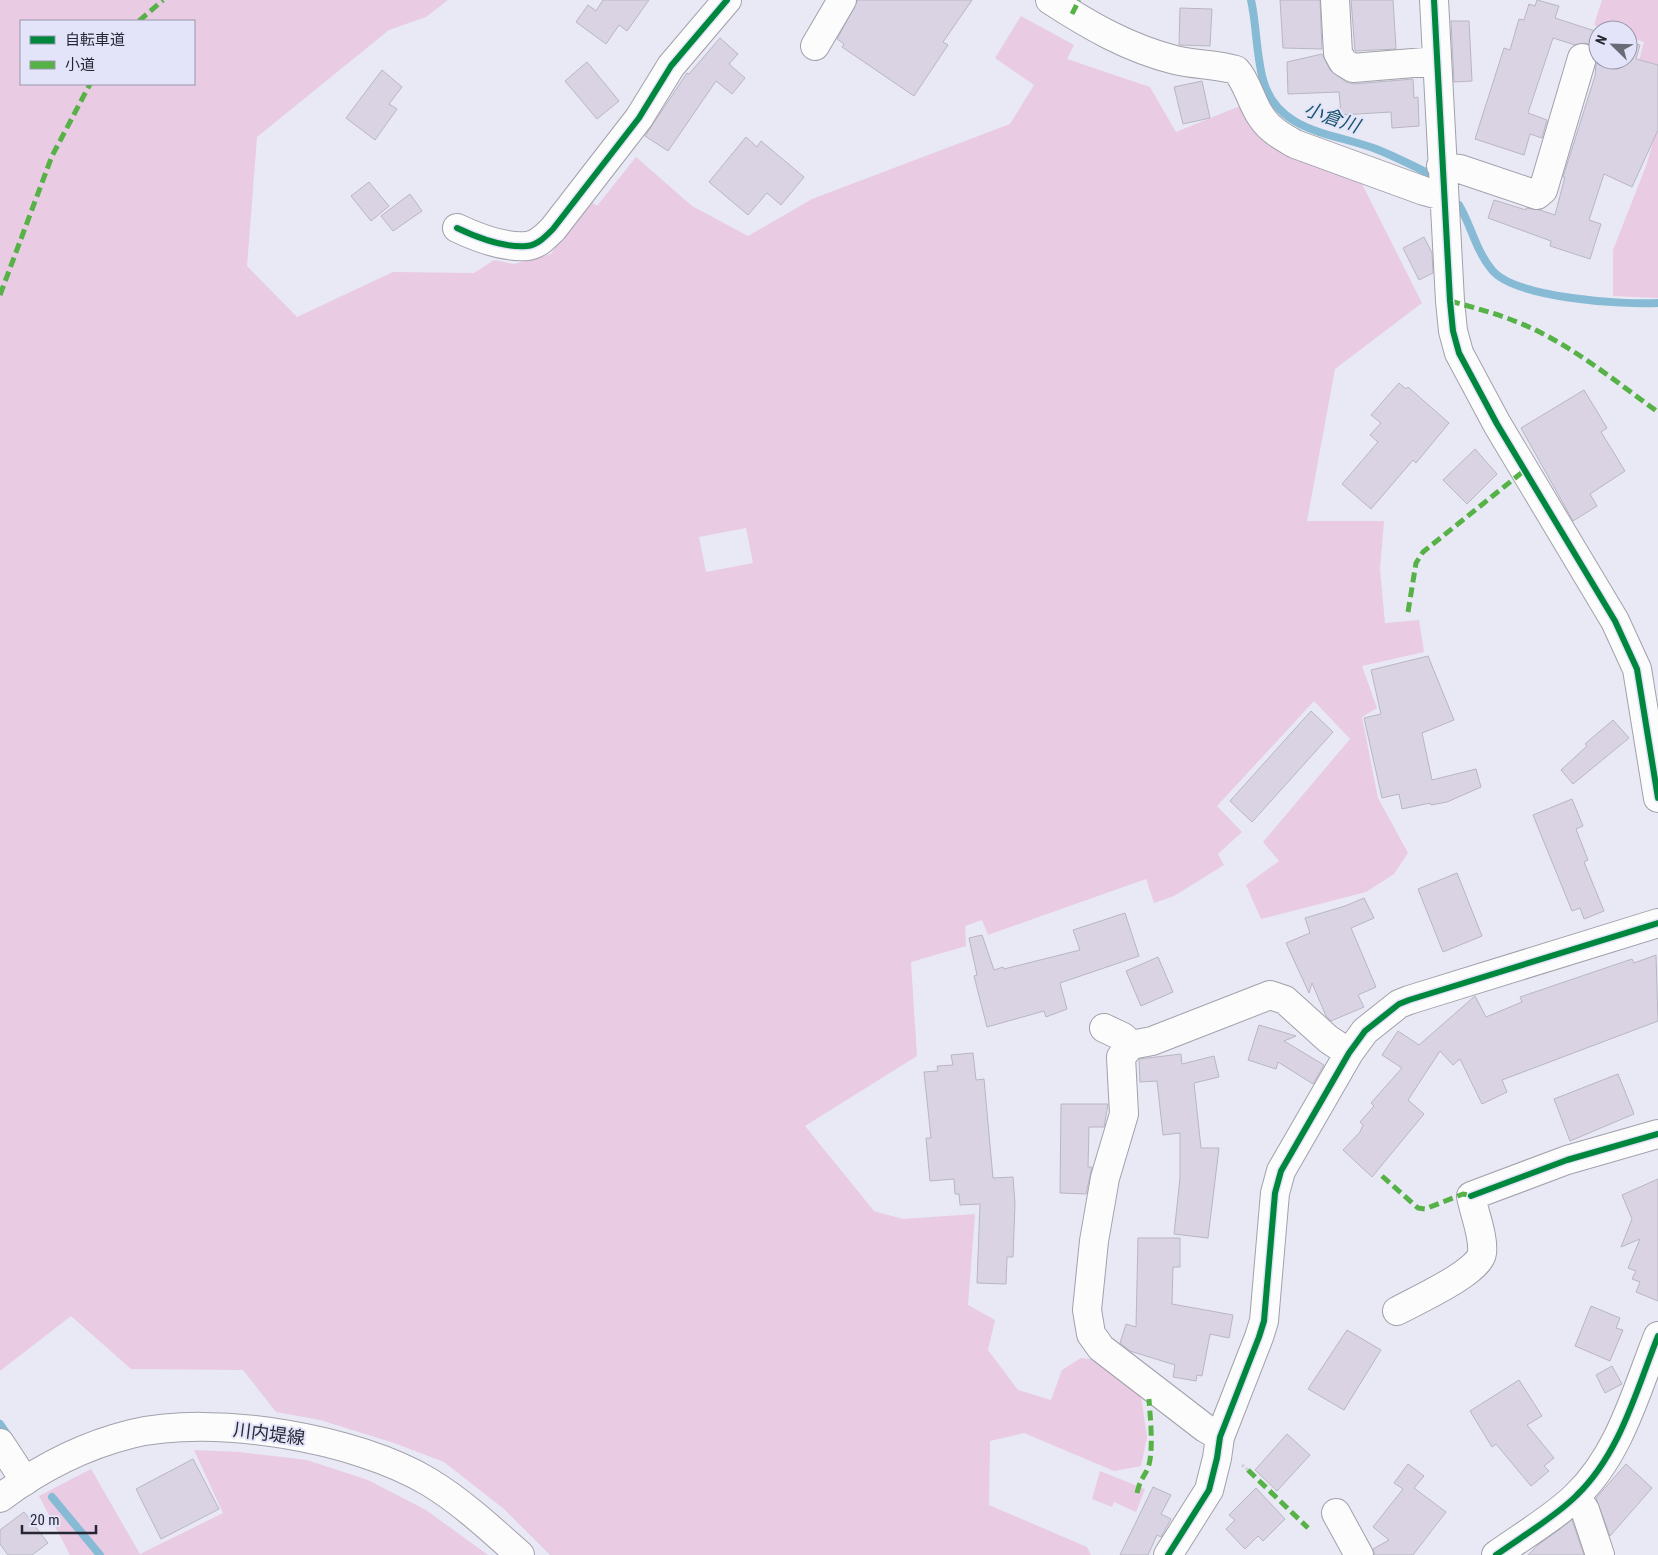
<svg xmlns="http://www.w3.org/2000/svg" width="1658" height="1555" viewBox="0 0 1658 1555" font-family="'Roboto Condensed','Noto Sans JP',sans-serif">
<rect width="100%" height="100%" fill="#e8e9f4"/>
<path fill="#e9cbe4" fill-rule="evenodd" d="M0,0H448L426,17L389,30L257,137L247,266L297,317L393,272L474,273L494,260L514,264L551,254L588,199L597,206L636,157L692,206L748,236L812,199L1010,124L1034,85L995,58L1021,16L1074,45L1067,59L1150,87L1176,132L1240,106L1253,130L1267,143L1360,180L1422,303L1335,369L1307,521H1384L1380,569L1385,623L1419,620L1424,652L1362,666L1377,708L1362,717L1378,798L1408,853L1394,874L1366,892L1261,919L1246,885L1279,861L1263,842L1350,739L1314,701L1217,806L1242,832L1218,854L1224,865L1174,896L1154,903L1146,879L988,935L982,920L965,926L966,946L911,962L917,1056L805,1126L874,1211L903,1219L975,1214L968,1305L995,1320L988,1350L1018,1390L1051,1400L1062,1370L1081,1358L1108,1361L1140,1389L1147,1437L1141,1466L1114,1471L1024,1433L990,1441L989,1505L1087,1547L1091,1555H550L504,1509L444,1462L394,1443L320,1420L276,1412L243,1370L131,1369L71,1316L0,1371ZM21,21H194V84H21ZM746,528L753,563L706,572L699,537Z
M1602,0H1658V65L1639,60L1644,42L1628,36V30H1610L1594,25Z
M1658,125V298L1613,296V250L1646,166Z
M194,1450L240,1452L307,1460L368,1480L426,1510L488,1555H70L39,1496L91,1469L140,1554L223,1513Z
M1100,1471L1145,1489L1136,1512L1114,1502L1112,1507L1092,1499Z"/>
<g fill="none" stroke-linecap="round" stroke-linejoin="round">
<path stroke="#87bad5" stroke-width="8" d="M1251,0C1257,27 1256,57 1264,83C1280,133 1334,133 1376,149C1394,156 1411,165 1428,173
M1459,205C1471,225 1476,251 1492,270C1515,298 1622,305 1658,303
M0,1424L9,1437
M52,1497L100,1555"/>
</g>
<path fill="#dad3e4" stroke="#b9b6c1" d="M603,0H649L627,31L619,25L606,44L576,22L588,5L596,11Z
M858,0H972L943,42L948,45L914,96L842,47L844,44L837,39Z
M1280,0H1320L1322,49L1283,48Z
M1351,0H1393L1396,49L1355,51Z
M1537,0L1559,6L1555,18L1598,32V60H1628V42L1640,45L1636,59L1658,65V130L1632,187L1604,174L1589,220L1601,224L1590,259L1550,246L1551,241L1488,218L1494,200L1526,210V208L1540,210L1555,215L1565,177H1563L1595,76L1597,52L1593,47L1586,43L1575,45L1553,38L1528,113L1547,120L1542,138L1530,134L1524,155L1475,139L1504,48L1510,50L1519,19L1524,20L1529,4L1535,6Z
M1180,8L1212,9L1210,46L1179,45Z
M1451,21H1469L1472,81L1454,82Z
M720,38L738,54L729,64L745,78L732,94L716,81L668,151L645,136L687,73L689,74Z
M1322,54L1330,70L1346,82L1354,84L1413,79L1414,98L1418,97L1419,126L1392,128L1391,112L1341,115L1339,92L1288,94L1287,62Z
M587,62L619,101L597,119L565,81Z
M382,70L402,87L389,104L397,109L375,140L346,118Z
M1202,81L1210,118L1183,124L1174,87Z
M746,137L757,147L761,141L804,177L781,205L767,193L748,215L709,182Z
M369,182L389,206L371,221L351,196Z
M410,194L422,211L393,231L381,216Z
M1424,237L1432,253L1433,273L1419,280L1403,248Z
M1399,383L1406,389L1408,387L1449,423L1416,463L1413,460L1371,509L1342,484L1378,442L1370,435L1381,423L1371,415Z
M1584,390L1607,428L1601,432L1625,471L1590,494L1597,506L1573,521L1521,428Z
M1475,449L1497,474L1467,504L1443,480Z
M1428,656L1454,720L1422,733L1432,780L1476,769L1481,787L1447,802L1431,805L1430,803L1402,809L1399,794L1382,798L1364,718L1381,714L1371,670Z
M1311,711L1333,732L1252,822L1230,801Z
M1613,720L1629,738L1573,784L1561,770L1587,746L1585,744Z
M1572,799L1583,826L1576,829L1588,860L1584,862L1604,911L1584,919L1580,908L1572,911L1533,815Z
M1457,873L1482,936L1443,952L1418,889Z
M1364,898L1374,918L1351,928L1376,987L1358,995L1364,1007L1331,1021L1326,1016L1312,983L1309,993L1286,943L1310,933L1305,918L1345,906Z
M1125,913L1139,956L1060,983L1067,1009L1046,1017L1044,1011L987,1027L974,976L977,975L969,938L982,935L994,970L1003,967L1004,969L1080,950L1073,930Z
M1656,955L1658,1021L1502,1080L1507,1092L1482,1104L1460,1059L1453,1065L1440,1051L1408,1100L1424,1114L1372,1177L1343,1150L1360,1132L1363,1125L1360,1122L1374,1106L1371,1103L1402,1068L1382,1055L1398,1031L1419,1045L1475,996L1486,1017L1522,1002L1520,997L1632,959L1634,963Z
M1158,957L1173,992L1141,1006L1126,971Z
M1259,1025L1296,1036L1284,1041L1324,1065L1313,1084L1278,1062L1276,1069L1248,1060Z
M973,1053L976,1080L984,1079L993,1178L1013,1177L1015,1204L1013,1257H1007L1006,1284L977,1283L980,1204L960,1205L959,1194H955L954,1179L930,1181L926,1138H931L924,1072L938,1071L937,1066L953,1065L951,1055Z
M1181,1054L1182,1064L1214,1056L1219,1077L1194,1083L1201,1148H1219L1208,1238L1174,1234L1180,1178V1133L1163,1135L1157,1081L1140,1082L1139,1059Z
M1618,1074L1634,1114L1570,1141L1554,1099Z
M1061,1104H1108L1104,1127H1089L1088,1167H1092L1086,1194L1060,1193Z
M1658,1179V1301L1636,1292L1640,1282L1632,1279L1636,1271L1628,1268L1640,1239L1621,1247L1632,1219L1622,1195Z
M1138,1238H1180V1267H1173L1172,1304L1233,1315L1229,1338L1210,1334L1202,1376L1197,1375L1196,1381L1173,1377L1175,1365L1130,1351L1120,1343L1126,1324L1136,1327Z
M1591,1306L1620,1318L1616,1328L1623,1330L1610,1361L1575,1346Z
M1347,1330L1381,1350L1344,1410L1308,1389Z
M1612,1366L1622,1384L1605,1393L1596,1375Z
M1519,1380L1542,1416L1527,1425L1554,1458L1544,1466L1549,1471L1531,1486L1496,1444L1492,1447L1470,1411Z
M1287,1434L1310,1455L1277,1491L1255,1470Z
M193,1459L219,1509L161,1539L136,1489Z
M1408,1464L1424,1476L1414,1488L1446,1512L1413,1555H1375L1373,1549L1389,1540L1373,1527L1403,1489L1394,1483Z
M1626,1464L1652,1488L1610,1536L1596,1498Z
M1153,1487L1171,1495L1161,1514L1171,1519L1161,1537L1157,1535L1148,1555H1120Z
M1256,1488L1285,1519L1263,1541L1258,1536L1245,1549L1226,1529L1235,1520L1229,1515Z
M24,1512L48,1543L32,1555H8L0,1544V1530Z
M1572,1520L1584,1555H1528L1538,1545Z"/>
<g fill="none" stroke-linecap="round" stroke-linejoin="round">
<g stroke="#a0a1ab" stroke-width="30">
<path id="minor" d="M1050,0C1090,26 1128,48 1175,60C1195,65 1216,64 1236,70C1248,83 1251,103 1262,118C1270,130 1283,137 1295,144L1424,191L1443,196
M1335,0L1338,53L1343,62L1353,68L1437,61
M1434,0L1450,301L1453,331L1459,353L1497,424L1615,621L1637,669L1658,798
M815,46L842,0
M1441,166L1460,169L1537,195L1543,190L1582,58
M457,228C476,237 505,248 527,246C538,245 546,236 553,229L639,118L671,66L727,0
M1104,1028L1123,1037L1131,1045
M1397,1311C1415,1301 1480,1272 1482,1253C1484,1236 1474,1213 1471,1196L1567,1160L1658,1134
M1220,1437L1205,1428L1101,1348L1091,1334L1087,1310L1094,1241L1105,1178L1124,1114L1121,1057L1131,1045L1152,1041L1270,995L1285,1000L1328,1039L1349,1053
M0,1443L25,1481
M1576,1496L1585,1510L1600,1555
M1336,1513L1359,1555
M1168,1555L1209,1490L1217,1458L1220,1437L1259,1337L1264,1321L1275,1193L1281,1171L1349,1053L1365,1031L1399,1004L1409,1000L1658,923
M1496,1555C1521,1537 1555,1517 1576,1496C1620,1454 1636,1391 1658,1336"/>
</g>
<g stroke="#a0a1ab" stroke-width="30">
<path id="major" d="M0,1498C40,1468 83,1446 131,1434C214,1414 356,1438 429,1482C462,1502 491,1529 520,1555"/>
</g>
<path stroke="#d1d1d5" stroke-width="3" stroke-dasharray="2.5 2.5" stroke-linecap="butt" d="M1242,1465L1248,1470"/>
<use href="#minor" stroke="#fcfcfd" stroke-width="28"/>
<use href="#major" stroke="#fcfcfd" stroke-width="28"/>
<path stroke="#56b246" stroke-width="5" stroke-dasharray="10 5" stroke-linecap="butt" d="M1072,14L1079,0
M139,21L163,0
M0,295L52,156L90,84
M1450,301C1471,307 1492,312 1512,320C1566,340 1612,379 1658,412
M1408,612L1416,563L1423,552L1525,470
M1382,1176L1418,1208L1425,1209L1463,1194L1471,1196
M1248,1470L1308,1528
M1137,1493C1140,1481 1141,1481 1146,1472C1155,1458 1150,1416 1149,1399"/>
<g stroke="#e3e4f9" stroke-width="9">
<path id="cycleway" d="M1434,0L1450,301L1453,331L1459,353L1497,424L1615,621L1637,669L1658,798
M457,228C476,237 505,248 527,246C538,245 546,236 553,229L639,118L671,66L727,0
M1471,1196L1567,1160L1658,1134
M1168,1555L1209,1490L1217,1458L1220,1437L1259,1337L1264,1321L1275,1193L1281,1171L1349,1053L1365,1031L1399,1004L1409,1000L1658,923
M1496,1555C1521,1537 1555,1517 1576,1496C1620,1454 1636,1391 1658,1336"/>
</g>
<use href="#cycleway" stroke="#00873e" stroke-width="6"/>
</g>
<g text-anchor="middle" stroke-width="4" stroke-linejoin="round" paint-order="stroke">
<g font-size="18" fill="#272734" stroke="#e3e4f9">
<text transform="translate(269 1434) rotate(7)" y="6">川内堤線</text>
</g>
<g font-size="19" font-style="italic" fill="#19546c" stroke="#e3e4f9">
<text transform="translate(1332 117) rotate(19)" y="7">小倉川</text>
</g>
</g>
<rect x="20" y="20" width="175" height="65" fill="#e3e4f9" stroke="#9898aa"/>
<rect x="30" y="36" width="25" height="8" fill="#00873e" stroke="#9898aa"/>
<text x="65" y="45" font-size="15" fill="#272734">自転車道</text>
<rect x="30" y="61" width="25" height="8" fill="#56b246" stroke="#9898aa"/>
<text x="65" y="70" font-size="15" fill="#272734">小道</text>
<g transform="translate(1613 45) rotate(293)"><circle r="24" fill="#e3e4f9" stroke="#9898aa"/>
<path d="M0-4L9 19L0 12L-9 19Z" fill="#6b6b77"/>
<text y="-8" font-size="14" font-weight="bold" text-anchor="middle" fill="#272734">N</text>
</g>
<path d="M22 1525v8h74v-8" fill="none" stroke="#272734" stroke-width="2.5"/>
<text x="30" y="1525" font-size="15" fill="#272734" stroke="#e3e4f9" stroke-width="4" paint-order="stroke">20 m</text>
</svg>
